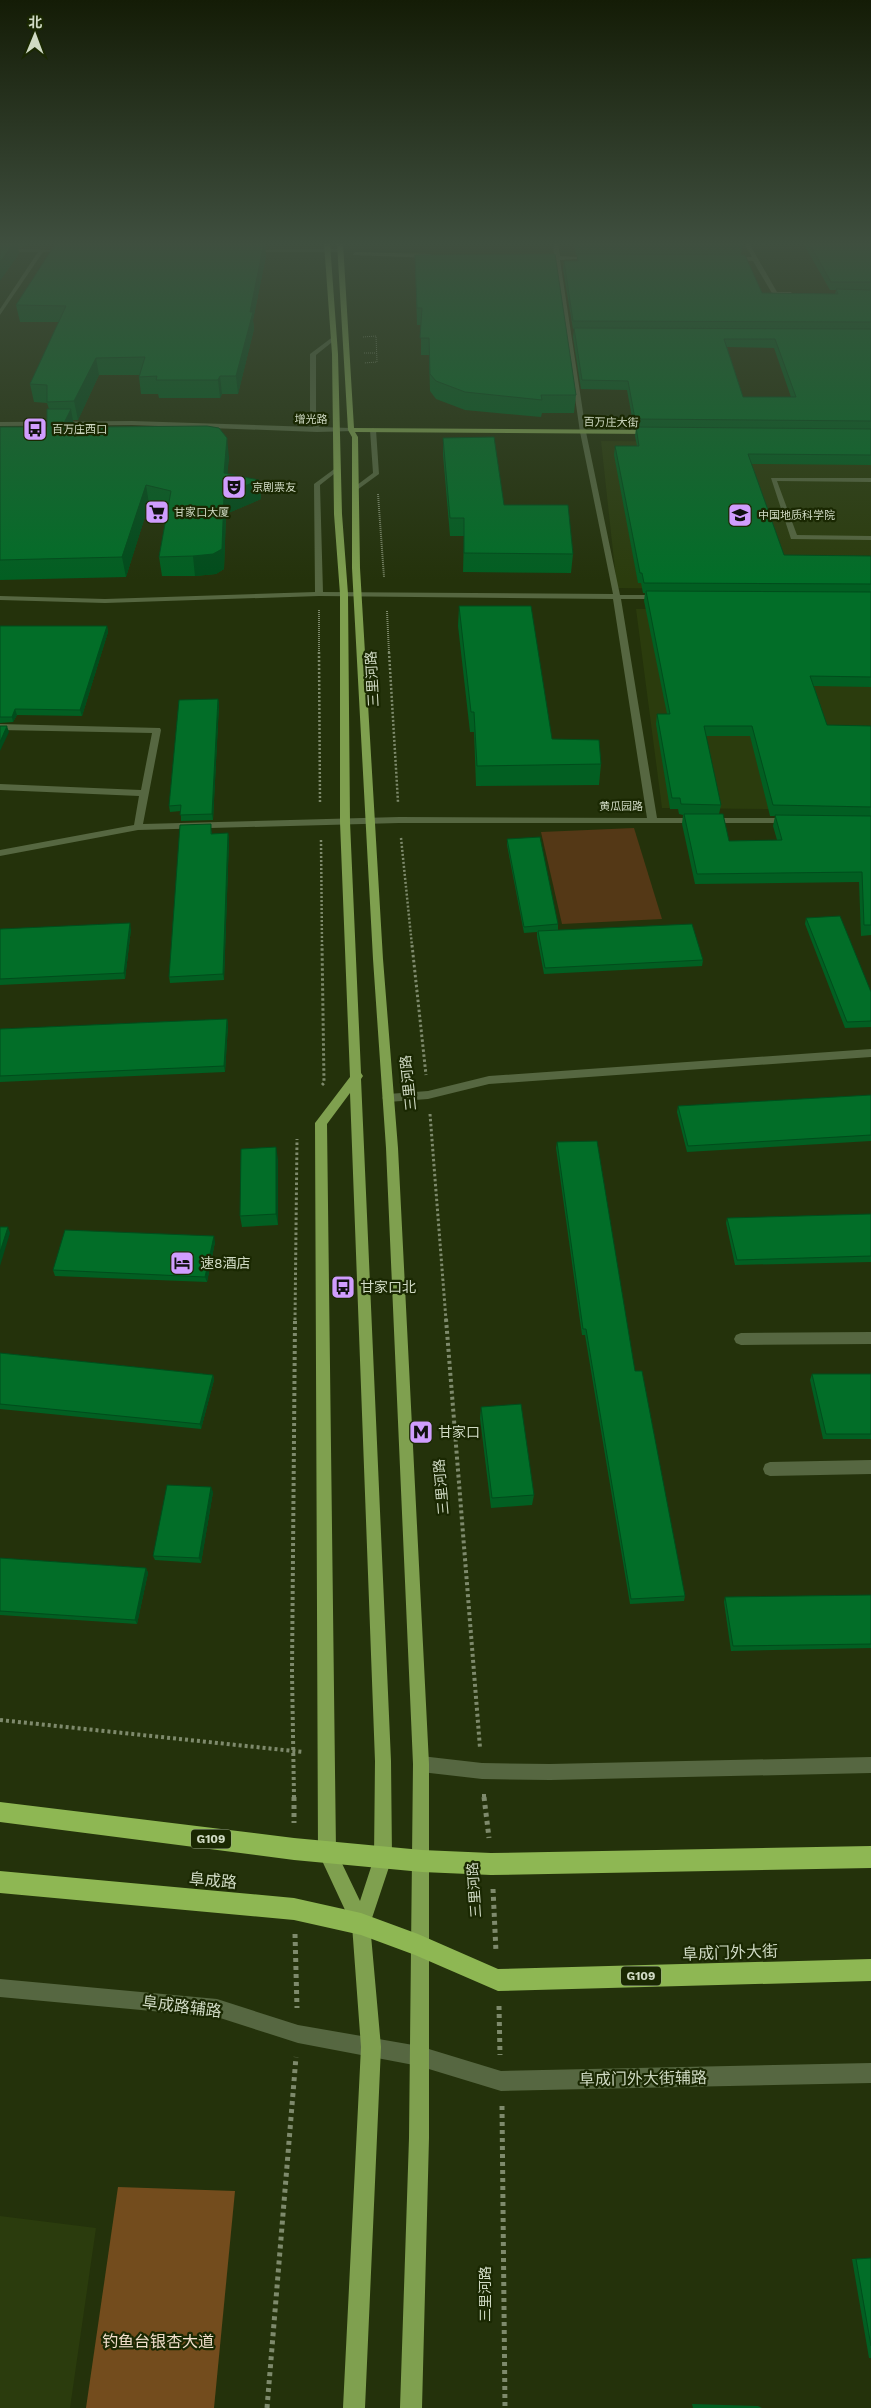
<svg xmlns="http://www.w3.org/2000/svg" width="871" height="2408" viewBox="0 0 871 2408" font-family="'Work Sans','Noto Sans SC',sans-serif">
<rect width="100%" height="100%" fill="#24320b"/>
<path fill="#2b3c0d" d="M601,441L871,443V591L617,588Z
M871,608V810L662,808L636,609Z
M0,2216L96,2228L70,2408H0Z"/>
<path fill="#543816" d="M634,828L662,919L562,924L541,832Z"/>
<path fill="#734c1d" d="M118,2187L235,2191L214,2408H86Z"/>
<g fill="none" stroke-linecap="round" stroke-linejoin="round">
<path stroke="#7e8a6c" stroke-width="1" stroke-dasharray="1 1" stroke-linecap="butt" d="M363,337L376,336L377,362L364,363
M364,353H376"/>
<path stroke="#7e8a6c" stroke-width="2" stroke-dasharray="1 1" stroke-linecap="butt" d="M378,494L384,577
M319,610V653
M387,611L389,653"/>
<path stroke="#7e8a6c" stroke-width="2.5" stroke-dasharray="2 2" stroke-linecap="butt" d="M319,652L320,803
M389,652L398,802
M401,838L412,946
M321,840L322,946"/>
<path stroke="#7e8a6c" stroke-width="3" stroke-dasharray="2.5 2.5" stroke-linecap="butt" d="M412,945L426,1075
M322,1085L324,1083L322,945
M430,1114L446,1320
M295,1320L297,1139"/>
<path stroke="#7e8a6c" stroke-width="4" stroke-dasharray="3 3" stroke-linecap="butt" d="M446,1319L480,1748
M0,1720L303,1752
M484,1794V1798
M294,1798L292,1672L295,1319"/>
<path stroke="#7e8a6c" stroke-width="5" stroke-dasharray="4 4" stroke-linecap="butt" d="M294,1797V1823
M484,1797L489,1838
M493,1889L496,1952
M295,1934L297,2008
M499,2006L500,2055
M502,2106L505,2408
M267,2408L296,2057"/>
<path fill="#566741" fill-rule="evenodd" d="M553,243H558L560,256L596,258L560,260L586,432L620,595H661L665,597L661,599H621L657,818H790L795,821L793,823H399L138,830L0,856V850L134,825L139,796L0,790V784L141,790L152,733L0,730V724L160,728L161,730L143,824L399,817L647,818L613,599L319,596L105,603L0,600V596L105,599L315,592L314,484L337,467L339,468V470L320,485L323,592L613,594L580,432L555,260L547,258L554,256Z
M744,243H749L777,292H791L793,295H773L753,261L728,260L730,257H752Z
M0,248L70,251L43,252L0,315V309L38,252H0Z
M341,249L343,252H247L250,250Z
M355,252L430,254L433,256L430,258L353,255Z
M334,336L336,339L316,355V419L319,427L351,428L354,430L353,431L317,432L132,425L0,426V422L132,421L313,427L310,419V354Z
M373,428L376,430L379,474L357,490H353V488L373,473L370,430Z
M771,478H871V482L777,481L797,535L871,536V540L791,539Z
M871,1049V1057L489,1084L428,1099L388,1102L382,1098L388,1094L428,1091L489,1076Z
M871,1332V1344L741,1345L736,1343L734,1339L736,1335L741,1333Z
M871,1460V1474L770,1476L765,1474L763,1469L765,1464L770,1462Z
M421,1756L482,1763L550,1764L871,1757V1773L550,1780L482,1779L421,1772L415,1770L413,1764L415,1758Z
M0,1979L217,1999L298,2025L419,2046L501,2071L871,2063V2083L501,2091L419,2066L298,2043L217,2017L0,1997Z"/>
<path fill="#7fa04f" fill-rule="evenodd" d="M324,243H330L338,354L342,514L348,594L350,822L361,1073L363,1076L361,1079L391,1761L392,1858L370,1924L381,2047L365,2408H343L361,2047L352,1925L318,1852L315,1123L350,1077L340,822V594L334,514L332,354ZM350,1093L375,1761L374,1858L360,1901L336,1851L327,1124Z
M337,243H343L354,428L651,430L654,432L651,434L355,432L358,437L360,568L383,959L398,1148L429,1764V2138L422,2408H400L409,2138L413,1764L386,1148L373,959L352,568V437L348,430Z"/>
<path fill="#8eb753" fill-rule="evenodd" d="M0,1802L294,1838L422,1850L491,1853L871,1846V1868L491,1875L422,1872L294,1860L0,1822Z
M0,1871L294,1898L361,1913L418,1934L498,1969L871,1959V1981L498,1991L415,1955L361,1935L294,1920L0,1893Z"/>
</g>
<path fill="#025f22" fill-rule="evenodd" d="M0,243H27L25,247H18L19,254Z
M574,243H740L742,247L741,255L762,293L835,294L836,290H830L803,243H871V465L751,464L784,555L871,556V687L814,686L827,725L871,726V935L861,936L859,882L695,884L682,824L683,815L679,814L678,809H670L656,724L657,714H667L644,601L645,593H643L641,583H638L614,455L615,446H637L635,436L636,428H634L627,390L581,389L573,337L574,329H573L563,269L564,261H577V255H576ZM727,347L774,348L791,397H743ZM706,736H750L770,816H775L773,826L777,840L729,841L719,814L721,805Z
M415,255L576,395L574,413H542L541,417L465,410L436,399L430,391L429,355H421V325H417Z
M266,256L253,320L254,329L238,394H222L220,398H159L158,394H141L139,377V375H99L78,420H73L74,424L229,457L227,474L259,480L261,499L226,514L224,569L216,574L195,576H162L159,557L168,508L149,504L126,577L0,580V427H47L49,409L47,403L34,402L30,384L59,322H20L16,305Z
M443,438L504,505L573,554L571,573L463,572L464,536H450L443,455Z
M459,606L552,739L601,764L599,785L476,786L474,732H470L458,626Z
M0,626H107L108,632L82,716L17,715L13,722L0,723Z
M218,699L219,704L213,820L181,821V811L170,812L169,806Z
M212,830V834L228,833L229,839L224,980L170,983L169,977Z
M507,839L558,924V930L703,960L702,966L544,974L537,937V932L524,933L507,845Z
M806,918L871,992V1027L845,1028L805,924Z
M0,929H131L125,979L0,985Z
M227,1019L228,1025L225,1072L0,1082V1029Z
M871,1095V1141L687,1152L677,1112L678,1106Z
M557,1142L635,1371L685,1596L684,1601L630,1604L585,1335H582L556,1148Z
M278,1159V1225L242,1227L240,1216Z
M871,1214V1262L735,1265L726,1223L727,1218Z
M215,1242L207,1282L55,1276L53,1270Z
M0,1353L213,1375L214,1380L201,1429L0,1409Z
M812,1374H871V1439H823L810,1380Z
M481,1407L534,1495L532,1505L491,1508L480,1418Z
M213,1492L201,1563L155,1560L153,1556Z
M0,1558L146,1568L148,1573L137,1624L0,1615Z
M871,1595V1648L731,1651L724,1602L725,1597Z
M871,2258V2358H869L852,2259Z
M692,2404L758,2406L762,2408H693Z"/>
<path fill="#014d1c" d="M14,243H17L19,254L0,281V262Z
M264,243H265L266,256L253,320L254,329L238,394L236,376Z
M96,358L99,375L78,420L74,401Z
M220,376L222,394L220,398L218,380Z
M71,409L74,427L64,423Z
M227,438L229,457L226,492L224,473Z
M259,480L261,499L226,514L224,569L216,574L195,576L193,556L224,495Z
M146,485L149,504L126,577L122,557Z
M107,626L108,632L82,716L80,710Z
M218,699L219,704L213,820L212,814Z
M15,709L17,715L13,722L12,717Z
M7,726L9,732L0,751V742Z
M228,833L229,839L224,980L223,974Z
M130,923L131,929L125,979L124,973Z
M227,1019L228,1025L225,1072L224,1066Z
M276,1147L278,1159V1225L276,1214Z
M8,1227L10,1233L0,1266V1252Z
M214,1236L215,1242L207,1282L205,1277Z
M213,1375L214,1380L201,1429L200,1424Z
M211,1487L213,1492L201,1563L199,1558Z
M146,1568L148,1573L137,1624L135,1620Z"/>
<path fill="#026e28" stroke="#014d1c" fill-rule="evenodd" d="M0,243H14L0,262Z
M56,243H264L250,312H253L236,376H220L218,380H156L157,376L139,377L145,357L96,358L74,401L47,402V385L30,384L66,306L16,305Z
M575,243H740L742,247H576Z
M809,243H871V282H831Z
M555,254L576,395H541L542,400L465,392L436,381L430,374L429,338H420L422,308H417L415,255Z
M577,254L745,255L762,293L838,294L836,289L871,290V322L573,321L564,261H578Z
M574,328L871,329V421L635,419L628,381L582,380ZM724,339H775L796,397H743Z
M47,409H71L64,423L102,427L207,426L219,428L227,438L224,473L259,480L224,495L222,549L213,554L193,556L159,557L171,491L146,485L122,557L0,560V427H47Z
M636,427L871,429V455L748,454L784,555L871,556V584L644,583L642,573H640L615,446H639Z
M494,437L504,505H568L573,554L464,553V518H450L443,438Z
M646,591L871,592V677L810,676L827,725L871,726V807L773,805L752,726H704L721,805L681,804L680,798H672L657,714H670Z
M459,606H531L552,739L599,740L601,764L477,766L474,712H471Z
M0,626H107L80,710L15,709L12,717H0Z
M218,699L212,814L180,815L181,805L169,806L179,700Z
M0,726H7L0,742Z
M684,814H723L729,841L782,840L775,815L871,816V925H864L862,872L697,874Z
M211,824V834L228,833L223,974L169,977L180,825Z
M540,837L558,924L524,927L507,839Z
M840,916L871,992V1021L847,1022L806,918Z
M130,923L124,973L0,979V929Z
M692,924L703,960L545,968L538,931Z
M227,1019L224,1066L0,1076V1029Z
M871,1095V1135L688,1146L678,1106Z
M597,1141L635,1371H642L685,1596L631,1599L586,1329H583L557,1142Z
M276,1147V1214L240,1216L241,1149Z
M871,1214V1256L737,1260L727,1218Z
M0,1227H8L0,1252Z
M65,1230L214,1236L205,1277L53,1270Z
M0,1353L213,1375L200,1424L0,1404Z
M812,1374H871V1434H826Z
M521,1404L534,1495L492,1498L481,1407Z
M167,1485L211,1487L199,1558L153,1556Z
M0,1558L146,1568L135,1620L0,1611Z
M871,1595V1644L733,1646L725,1597Z
M871,2258V2346L856,2259Z"/>
<linearGradient id="sky" x2="0" y2="1"><stop stop-color="#141c06"/><stop offset="0.42" stop-color="#3f4f3f"/><stop offset="1" stop-color="#3f4f3f" stop-opacity="0"/></linearGradient>
<rect width="871" height="580" fill="url(#sky)"/>
<defs>
<g id="bus-square" transform="scale(1.25)"><rect x="-9" y="-9" width="18" height="18" rx="4" fill="#d09dfe" stroke="#1a2802"/><path d="M-5-6H5V4H4V6H2V4H-2V6H-4V4H-5ZM-3.5-4V0h7V-4ZM-3.5 1.2v1.5H-2V1.2ZM2 1.2v1.5H3.5V1.2Z" fill="#111"/></g>
<g id="theatre-square" transform="scale(1.25)"><rect x="-9" y="-9" width="18" height="18" rx="4" fill="#d09dfe" stroke="#1a2802"/><path d="M-5-5.5Q0-4 5-5.5V0Q5 5 0 6Q-5 5-5 0ZM-3.3-2.5H-1v1.5H-3.3ZM1-2.5H3.3v1.5H1ZM-2.8 1Q0 5.5 2.8 1Z" fill="#111"/></g>
<g id="supermarket-square" transform="scale(1.25)"><rect x="-9" y="-9" width="18" height="18" rx="4" fill="#d09dfe" stroke="#1a2802"/><path d="M-6-5.5h2.5l.6 2H6L4.5 2H-2.5L-4.4-4H-6ZM-1.5 3.2a1.3 1.3 0 1 0 .1 0ZM3 3.2a1.3 1.3 0 1 0 .1 0Z" fill="#111"/></g>
<g id="university-square" transform="scale(1.25)"><rect x="-9" y="-9" width="18" height="18" rx="4" fill="#d09dfe" stroke="#1a2802"/><path d="M0-5L7-2L0 1L-7-2ZM-4 1L0 2.5L4 1V4Q0 6-4 4Z" fill="#111"/></g>
<g id="hotel-square" transform="scale(1.25)"><rect x="-9" y="-9" width="18" height="18" rx="4" fill="#d09dfe" stroke="#1a2802"/><path d="M-6-4.5h1.5V1H6V5H4.5V3h-9V5H-6ZM-4 0a1.8 1.8 0 1 1 3.6 0ZM.5 0V-2.5h3Q6-2.5 6 0Z" fill="#111"/></g>
<g id="metro-square" transform="scale(1.25)"><rect x="-9" y="-9" width="18" height="18" rx="4" fill="#d09dfe" stroke="#1a2802"/><path d="M-5.5 5V-5H-3L0 0L3-5H5.5V5H3V-.5L0 4L-3-.5V5Z" fill="#111"/></g>
</defs>
<g fill-rule="evenodd">
<use href="#bus-square" x="35" y="429"/>
<use href="#theatre-square" x="234" y="487"/>
<use href="#supermarket-square" x="157" y="512"/>
<use href="#university-square" x="740" y="515"/>
<use href="#hotel-square" x="182" y="1263"/>
<use href="#bus-square" x="343" y="1287"/>
<use href="#metro-square" x="421" y="1432"/>
</g>
<g text-anchor="middle" stroke-width="4.5" stroke-linejoin="round" paint-order="stroke">
<g font-size="11" fill="#d0dac4" stroke="#1a2802">
<text transform="translate(311 419) rotate(1)" y="4">增光路</text>
<text transform="translate(611 422) rotate(1)" y="4">百万庄大街</text>
<text x="621" y="810">黄瓜园路</text>
</g>
<g font-size="11" fill="#d0dac4" stroke="#1a2802" text-anchor="start">
<text x="52" y="433">百万庄西口</text>
<text x="252" y="491">京剧票友</text>
<text x="174" y="516">甘家口大厦</text>
<text x="758" y="519">中国地质科学院</text>
</g>
<g fill="#1a2802" stroke="#99a58a" stroke-width="1">
<rect x="191" y="1829.5" width="40" height="19" rx="4"/>
<rect x="621" y="1966.5" width="40" height="19" rx="4"/>
</g>
<g font-size="12" font-weight="bold" fill="#d0dac4">
<text x="211" y="1843">G109</text>
<text x="641" y="1980">G109</text>
</g>
<g font-size="14" fill="#d0dac4" stroke="#1a2802">
<text transform="translate(372 679) rotate(-93)" y="5">三里河路</text>
<text transform="translate(408 1083) rotate(-96)" y="5">三里河路</text>
<text transform="translate(441 1487) rotate(-95)" y="5">三里河路</text>
<text transform="translate(474 1890) rotate(-94)" y="5">三里河路</text>
<text transform="translate(485 2294) rotate(-90)" y="5">三里河路</text>
</g>
<g font-size="14" fill="#d0dac4" stroke="#1a2802" text-anchor="start">
<text x="200" y="1268">速8酒店</text>
<text x="360" y="1292">甘家口北</text>
<text x="438" y="1437">甘家口</text>
</g>
<g font-size="16" fill="#d0dac4" stroke="#1a2802">
<text transform="translate(213 1880) rotate(5)" y="6">阜成路</text>
<text transform="translate(730 1952) rotate(-2)" y="6">阜成门外大街</text>
<text transform="translate(182 2006) rotate(7)" y="6">阜成路辅路</text>
<text transform="translate(643 2078) rotate(-1)" y="6">阜成门外大街辅路</text>
</g>
<g font-size="16" fill="#f1decb" stroke="#1a2802">
<text x="158" y="2347">钓鱼台银杏大道</text>
</g>
</g>
<g transform="translate(35 35) rotate(1)" stroke="#1a2802" stroke-width="4" paint-order="stroke">
<path d="M0-4L9 19L0 12L-9 19Z" fill="#d0dac4"/>
<text y="-8" font-size="14" font-weight="bold" text-anchor="middle" fill="#d0dac4">北</text>
</g>
</svg>
